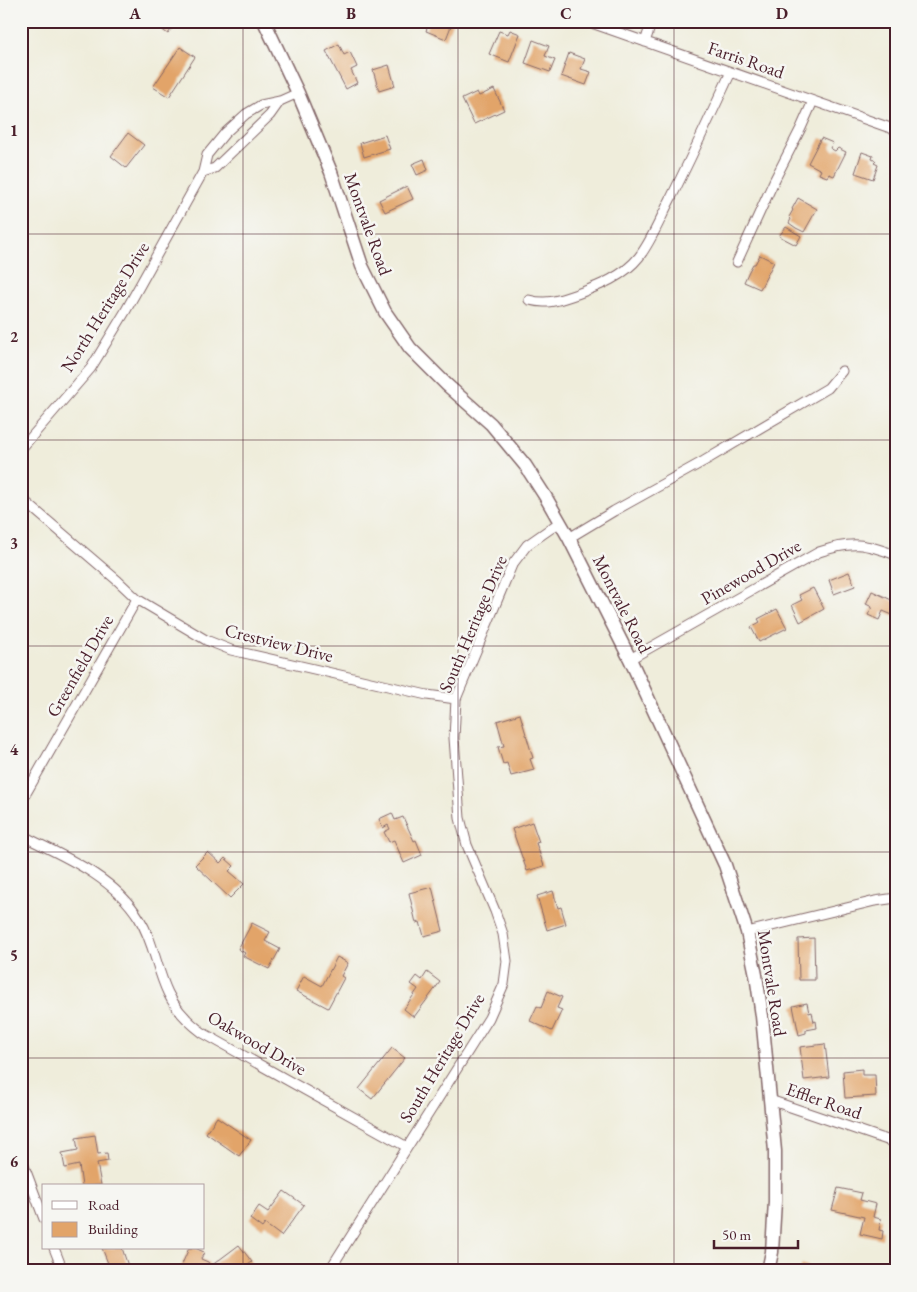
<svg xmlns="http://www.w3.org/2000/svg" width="917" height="1292" viewBox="0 0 917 1292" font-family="'EB Garamond',serif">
<rect width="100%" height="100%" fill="#f6f6f2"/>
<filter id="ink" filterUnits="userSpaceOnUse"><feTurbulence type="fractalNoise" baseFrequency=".02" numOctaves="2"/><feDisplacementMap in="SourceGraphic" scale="10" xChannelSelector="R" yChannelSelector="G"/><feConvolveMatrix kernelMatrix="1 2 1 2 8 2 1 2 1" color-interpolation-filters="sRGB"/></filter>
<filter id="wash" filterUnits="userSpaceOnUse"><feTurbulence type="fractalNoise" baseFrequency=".0096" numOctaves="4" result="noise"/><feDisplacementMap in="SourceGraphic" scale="20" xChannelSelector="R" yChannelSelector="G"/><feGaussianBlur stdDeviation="1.12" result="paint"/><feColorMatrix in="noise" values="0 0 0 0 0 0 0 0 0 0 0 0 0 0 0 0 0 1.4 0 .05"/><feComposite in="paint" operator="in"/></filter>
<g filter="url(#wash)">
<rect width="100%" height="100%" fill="#efeddb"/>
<g id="blocks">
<path fill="#e2a469" d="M160,21H171L175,24L168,34L157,26Z
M430,21H453L446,39L426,31Z
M510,30L520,34L509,62L489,54L499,31L508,34Z
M533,40L549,46L545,56L555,60L550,72L525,63Z
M339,44L344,55L350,52L357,67L351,70L357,83L346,89L326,51Z
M180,47L195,57L169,97L153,87Z
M569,53L585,59L581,69L591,72L586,85L561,76Z
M389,65L395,86L379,91L373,70Z
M494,89L504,110L474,124L462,99L477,92L479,96Z
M128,133L144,145L126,168L111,156Z
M385,135L390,149L364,157L360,143Z
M821,138L833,143L830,148L835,151L838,148L846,152L834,176L829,174L827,177L819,174L821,170L808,163Z
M862,152L873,156L872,159L876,161L874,163L878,165L873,179L855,173Z
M424,159L428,170L417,175L412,164Z
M407,186L413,199L385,212L379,200Z
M798,198L817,209L804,232L796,228L789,223L791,219L789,217L793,210L792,209Z
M786,227L801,236L796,245L779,236Z
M760,255L774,262L760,289L744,282L749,271L753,264H755Z
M849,572L855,586L834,594L829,580Z
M813,588L824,609L800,622L792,605L802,600L799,595Z
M872,591L896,602V614L895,616L883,611L879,620L868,615L872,607L866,604Z
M777,609L787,628L759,642L751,627L760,622L758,619Z
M520,714L533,758L530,759L534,770L511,776L507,763L503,764L498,747L504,746L497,721Z
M392,813L395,820L403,817L414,841L416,840L422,855L404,863L394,840L389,842L384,832L390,829L388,825L383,828L379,819Z
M532,822L539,842L536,843L544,866L527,871L512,829Z
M208,852L220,863L225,858L234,866L229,871L244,884L230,898L195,865Z
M432,887L443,931L424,936L420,922L416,923L409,893Z
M553,891L558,908L561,907L566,924L547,930L537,896Z
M252,923L270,932L265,941L280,949L269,969L243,956L245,953L238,949Z
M814,938L815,980H799L798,939Z
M337,957L348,963L341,976L344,978L328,1008L296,991L304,976L322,986Z
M427,972L440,982L414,1017L404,1009L418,989L411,984L417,976L422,980Z
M548,991L562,997L557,1008L562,1010L552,1031L530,1021L537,1006L541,1008Z
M807,1003L809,1013L812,1012L814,1022L816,1021L817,1028L806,1030V1033L799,1035L793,1006Z
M825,1044L829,1077L804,1080L800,1047Z
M392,1048L405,1058L372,1099L359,1089Z
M862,1069V1075H875L876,1096L845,1098L843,1071Z
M217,1117L251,1140L239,1156L206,1133Z
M95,1135L98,1154L107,1153L108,1161L97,1163L101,1185L82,1186L79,1165L65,1168L62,1153L78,1150L76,1138Z
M838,1188L862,1193L860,1200L876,1204L873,1217L881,1219L879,1230L883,1231L882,1239L860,1234L864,1217L832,1210Z
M284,1191L304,1205L281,1236L265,1224L262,1228L250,1219L259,1206L268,1212Z
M239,1245L252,1262L240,1271H179L189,1248H195L204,1252L201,1259L208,1262L211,1266Z
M102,1248H122L129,1269L123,1271H111Z
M802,1264L820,1271H800Z"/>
</g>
</g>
<g filter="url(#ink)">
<use href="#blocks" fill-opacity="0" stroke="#846769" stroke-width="1"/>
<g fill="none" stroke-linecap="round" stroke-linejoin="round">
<g stroke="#846769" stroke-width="11">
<path id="street" d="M586,21L896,130
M645,42L652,21
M203,172L215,168L270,115L280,101
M737,262L774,181L801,128L813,101
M529,300C548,305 559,300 577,294C599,286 624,276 639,257C652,240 660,219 670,200C691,158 711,115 731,72
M21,449L91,368L125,312L203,172L207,155L225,133L246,114L261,105L280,101L298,93
M21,498L118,581L137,599L206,640L231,650L427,695L456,699
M569,538L614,511L704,461L828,388L842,371
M630,659L819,552C852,541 864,543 896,555
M21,802L137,599
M21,835C63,856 113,876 139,918C154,942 156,968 168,993C176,1010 188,1022 203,1033L407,1147
M747,932L875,901L896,898
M770,1100L896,1143
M21,1158L44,1219
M54,1248L63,1271
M329,1271L489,1018L504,984L507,961L503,934L495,911L467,845L460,818L454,738L456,699L512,565L527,545L560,522"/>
</g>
<g stroke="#846769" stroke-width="15">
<path id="secondary" d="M264,21L298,93L331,172L362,266L385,312L410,348L447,385L491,424L525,465L545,496L569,538L630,659L725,865L747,932L756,975L762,1016L775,1151V1201L772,1252L768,1271"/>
</g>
<use href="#street" stroke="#fff" stroke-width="9"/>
<use href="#secondary" stroke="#fff" stroke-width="12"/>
</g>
</g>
<path fill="none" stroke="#4a1f2b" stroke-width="1" stroke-opacity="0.55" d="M243,21V1271M458,21V1271M674,21V1271M21,234H896M21,440H896M21,646H896M21,852H896M21,1058H896"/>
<g text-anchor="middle" stroke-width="5" stroke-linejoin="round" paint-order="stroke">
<g font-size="18" fill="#4a1f2b" stroke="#f6f6f2">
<text transform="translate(746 60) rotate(19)" y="6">Farris Road</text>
<text transform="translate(368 224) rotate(70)" y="6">Montvale Road</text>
<text transform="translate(105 307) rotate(-58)" y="6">North Heritage Drive</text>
<text transform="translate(751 572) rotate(-30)" y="6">Pinewood Drive</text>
<text transform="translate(622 604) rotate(63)" y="6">Montvale Road</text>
<text transform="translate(473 624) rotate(-67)" y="6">South Heritage Drive</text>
<text transform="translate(279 643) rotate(14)" y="6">Crestview Drive</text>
<text transform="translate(80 666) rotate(-60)" y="6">Greenfield Drive</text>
<text transform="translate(772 983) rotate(81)" y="6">Montvale Road</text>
<text transform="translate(257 1043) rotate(30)" y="6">Oakwood Drive</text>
<text transform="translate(442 1058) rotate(-59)" y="6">South Heritage Drive</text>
<text transform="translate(824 1101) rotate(19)" y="6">Effler Road</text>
</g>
</g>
<rect width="917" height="1292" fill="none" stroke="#f6f6f2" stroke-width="55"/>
<rect x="42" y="1184" width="162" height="65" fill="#f6f6f2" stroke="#b1a0a2"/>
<rect x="52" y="1201" width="25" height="8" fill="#ffffff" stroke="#b1a0a2"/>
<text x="88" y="1210" font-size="15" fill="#4a1f2b">Road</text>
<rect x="52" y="1222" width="25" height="15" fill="#e2a469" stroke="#b1a0a2"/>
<text x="88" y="1234" font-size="15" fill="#4a1f2b">Building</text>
<path d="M714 1240v8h84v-8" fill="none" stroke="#4a1f2b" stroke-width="2.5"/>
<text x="722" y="1240" font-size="15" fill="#4a1f2b" stroke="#f6f6f2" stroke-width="4" paint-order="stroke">50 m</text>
<rect x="28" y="28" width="862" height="1236" fill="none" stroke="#4a1f2b" stroke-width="2"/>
<g font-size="16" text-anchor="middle" font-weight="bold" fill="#4a1f2b">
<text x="135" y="19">A</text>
<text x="351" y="19">B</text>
<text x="566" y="19">C</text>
<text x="782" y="19">D</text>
<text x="14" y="136">1</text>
<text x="14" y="342">2</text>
<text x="14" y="549">3</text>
<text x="14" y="755">4</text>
<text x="14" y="961">5</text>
<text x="14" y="1167">6</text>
</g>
</svg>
